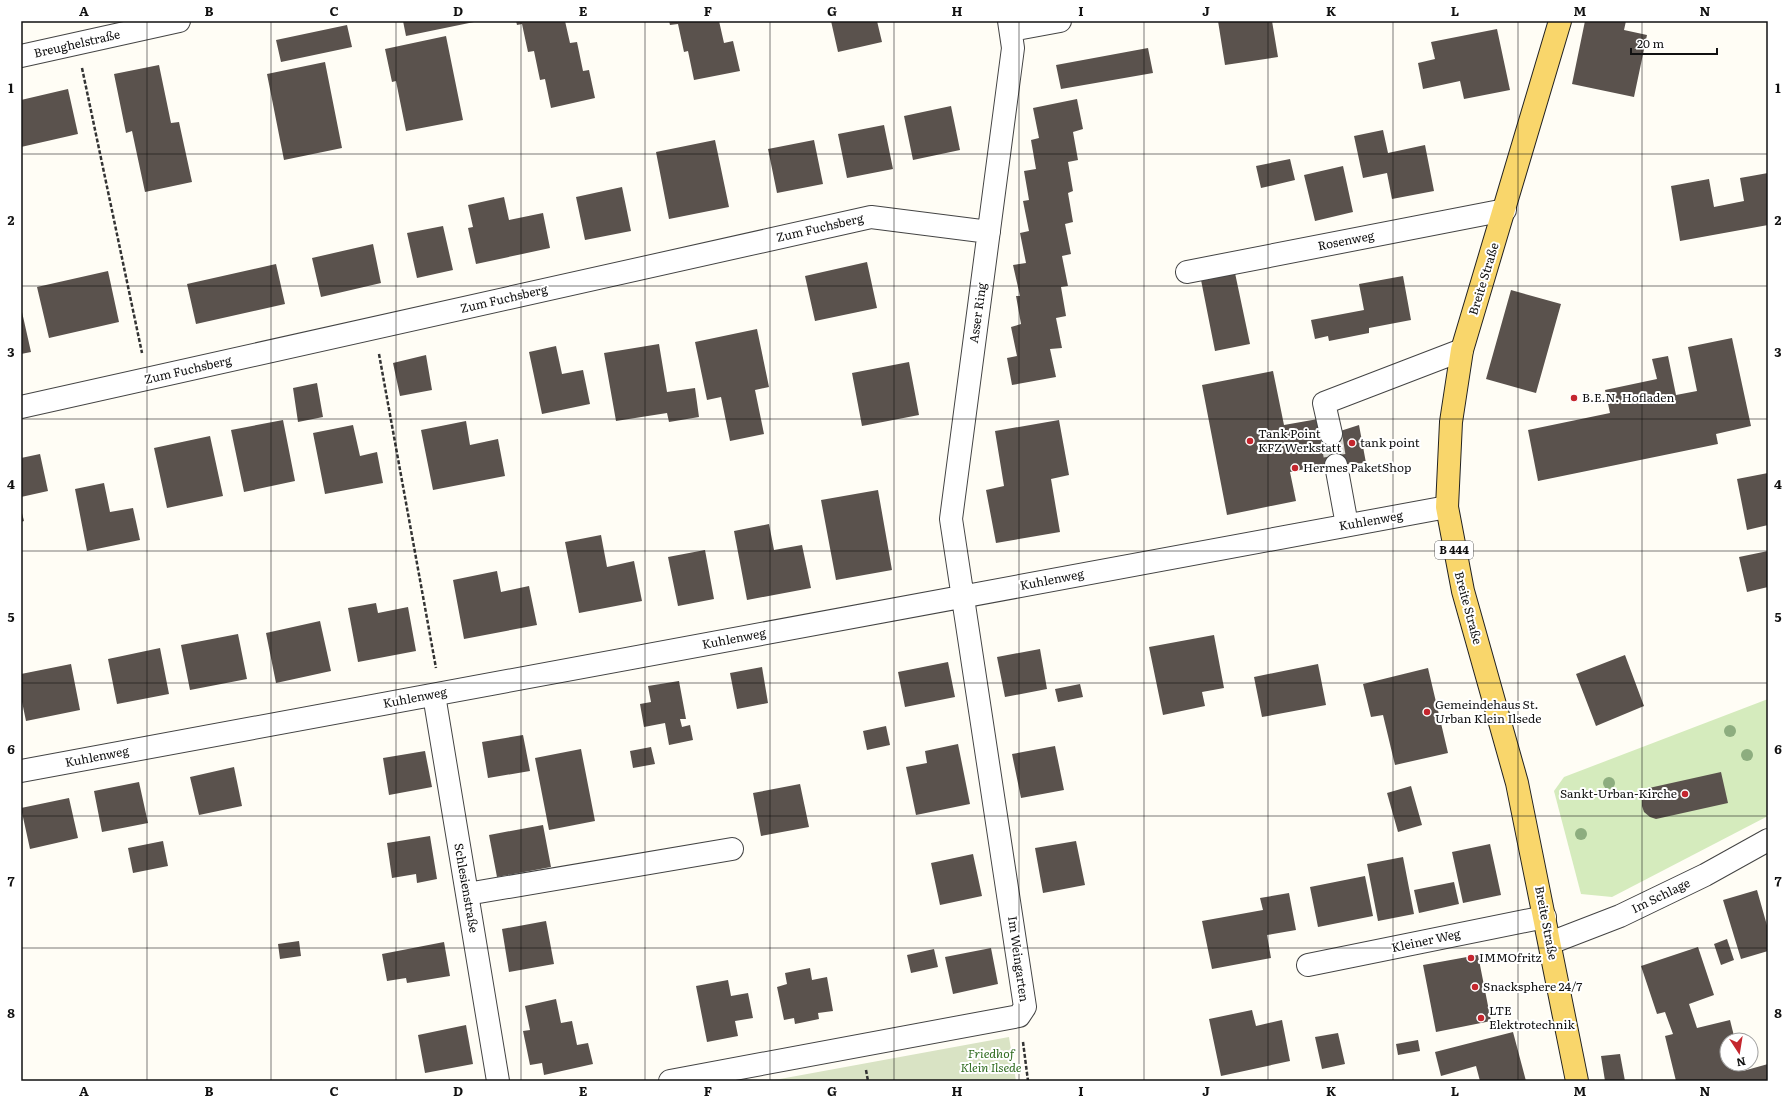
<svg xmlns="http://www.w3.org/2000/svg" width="1789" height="1102" viewBox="0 0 1789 1102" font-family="Literata,serif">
<rect width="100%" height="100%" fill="#fffdf5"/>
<path fill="#d5ebbd" d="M1768,699V816L1612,897L1581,894L1554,791L1564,777Z"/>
<path fill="#d9e3c4" d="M1009,1037L1016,1081H769Z"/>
<path fill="#5a524d" d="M403,21H474V22L406,36Z
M516,21H565L570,43L577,42L583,71L589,70L595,98L551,108L545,79L540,80L534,51L528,52L522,24L517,25Z
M669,21H719L724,43L733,41L740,71L694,80L688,51L684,52L678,24L670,25Z
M831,21H877L882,42L838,52Z
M1218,21H1272L1278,57L1225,65Z
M1585,21H1626L1624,30L1647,35L1634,97L1572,84Z
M347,25L352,47L281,62L276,40Z
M1497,29L1510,90L1464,99L1460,81L1423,89L1418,63L1435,59L1431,42Z
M446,36L463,120L406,131L396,81L392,82L385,49Z
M1148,48L1153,73L1061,89L1056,65Z
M325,62L342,148L284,160L267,74Z
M159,65L171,123L179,122L192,182L145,192L132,131L126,133L114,74Z
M68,89L78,134L21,147V100Z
M1077,99L1083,129L1073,132L1078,160L1068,162L1073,191L1068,193L1073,222L1065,224L1071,254L1062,256L1068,286L1061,287L1066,316L1056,318L1062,348L1050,349L1056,377L1012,385L1007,358L1017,356L1011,327L1021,324L1016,296H1020L1013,265L1026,263L1020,233L1029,231L1023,201L1029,200L1024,171L1036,169L1031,140L1039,138L1033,108Z
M951,106L960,150L913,160L904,116Z
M884,125L893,169L847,178L838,134Z
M1383,130L1388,153L1425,145L1434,191L1392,199L1387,173L1363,178L1354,136Z
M715,140L729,207L669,219L656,152Z
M814,140L823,184L777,193L768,149Z
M1290,159L1295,180L1261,188L1256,166Z
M1343,166L1353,212L1315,221L1304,175Z
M1768,173V225L1680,241L1671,186L1709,179L1714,207L1744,201L1740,178Z
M622,187L631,231L585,240L576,197Z
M504,197L509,220L543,213L550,248L476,264L468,228L473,227L468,205Z
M443,226L453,270L417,278L407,233Z
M373,244L381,283L321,297L312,258Z
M867,262L877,308L815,321L805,276Z
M276,264L285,304L196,324L187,284Z
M108,271L119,322L49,338L37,287Z
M1235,273L1250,344L1215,351L1201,280Z
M1403,276L1411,320L1369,328V333L1329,341L1328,336L1315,339L1311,320L1364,310L1359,284Z
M1511,290L1561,304L1536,393L1486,379Z
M22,312L31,352L21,354V313Z
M757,329L769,387L755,390L764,434L730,441L721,397L707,400L695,342Z
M1732,338L1751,426L1716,434L1718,444L1538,481L1528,430L1610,413L1605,390L1657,379L1652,359L1668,356L1676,395L1697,391L1688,347Z
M659,344L667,392L695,388L699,417L669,422L667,413L616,421L604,353Z
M556,346L562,374L583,370L590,404L542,414L529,352Z
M426,355L432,390L400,396L393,363Z
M909,362L919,415L862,426L852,373Z
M1273,371L1284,425L1318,419L1331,434L1359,425L1366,463L1326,465L1290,472L1296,501L1227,515L1202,385Z
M317,383L323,417L298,422L293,388Z
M283,420L295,481L244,492L231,430Z
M1059,420L1069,475L1051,479L1060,532L996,543L986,490L1004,486L995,431Z
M466,421L470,445L498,439L505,476L433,490L421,430Z
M353,425L360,456L377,452L383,483L325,494L313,433Z
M210,436L223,496L167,508L154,448Z
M40,454L48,491L21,497V458Z
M1768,473V525L1747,530L1737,479Z
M104,483L110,512L133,508L140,540L87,551L75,489Z
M878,490L892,570L836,580L821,500Z
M21,509L24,521L21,522Z
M769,524L774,550L802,545L811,588L747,600L734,531Z
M601,535L607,567L634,561L642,601L579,613L565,542Z
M705,550L714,599L678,606L668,557Z
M1768,551V587L1747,592L1739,557Z
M497,571L501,592L529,586L537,625L464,639L453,580Z
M376,603L378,613L408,607L416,651L358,662L348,608Z
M320,621L331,671L276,683L266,633Z
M238,634L247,679L190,690L181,645Z
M1214,635L1224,688L1202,692L1205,706L1163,715L1149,647Z
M160,648L169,694L117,704L108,659Z
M1040,649L1047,689L1005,697L997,657Z
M1625,655L1644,706L1596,726L1576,674Z
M948,662L955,697L905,707L898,672Z
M71,664L80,710L26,721L21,697V674Z
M1318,664L1326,705L1262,717L1254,677Z
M762,667L768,703L737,709L730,673Z
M1428,668L1448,753L1395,765L1383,715L1371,717L1363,684Z
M679,681L686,719H680L682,727L690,725L693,740L669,745L665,723L644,727L640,704L651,702L648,686Z
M1080,684L1083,697L1058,702L1055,689Z
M886,726L890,745L867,750L863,731Z
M523,735L530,771L488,778L482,742Z
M958,744L970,804L916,815L906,767L927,763L925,751Z
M1055,746L1064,790L1021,798L1012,754Z
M651,747L655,764L633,768L630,751Z
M581,749L595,821L549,830L535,758Z
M425,751L432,787L389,795L383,758Z
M234,767L242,806L199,815L190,777Z
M1721,772L1728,803L1656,819L1650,817L1644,812L1642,806V797L1649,788Z
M139,782L148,823L102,832L94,791Z
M800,784L809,827L761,836L753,793Z
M1411,786L1422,825L1398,832L1387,793Z
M69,798L78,838L30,849L21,808Z
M543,825L551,867L497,877L489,835Z
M430,836L437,879L417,883L416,874L392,878L387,843Z
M163,841L168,866L133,873L128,848Z
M1076,841L1085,885L1043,893L1035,848Z
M1490,844L1501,895L1463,903L1452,852Z
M973,854L982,896L940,905L931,863Z
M1403,857L1414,914L1378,921L1367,864Z
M1365,876L1373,916L1318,927L1310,887Z
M1454,882L1459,904L1419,913L1414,890Z
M1757,890L1768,929V951L1741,959L1723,900Z
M1289,893L1296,930L1267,935L1271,958L1212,969L1202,921L1263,910L1260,898Z
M546,921L554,964L509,972L502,929Z
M1727,939L1734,960L1721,965L1714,944Z
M299,941L301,956L280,959L278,944Z
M444,942L450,976L407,983L406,978L387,981L382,954Z
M1698,947L1714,995L1689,1004L1697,1028L1730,1020L1735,1040H1727V1064H1741L1743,1071L1768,1064V1081H1676L1665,1036L1673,1034L1665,1012L1657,1014L1641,966Z
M991,948L998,984L953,994L945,957Z
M934,949L938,967L911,973L907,955Z
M1478,955L1491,1021L1436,1032L1423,965Z
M810,968L812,980L827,977L833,1011L818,1013L819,1019L795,1024L794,1018L784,1020L777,987L787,984L785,973Z
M728,980L731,996L748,993L753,1018L735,1021L738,1036L707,1042L696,986Z
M556,999L561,1023L572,1021L577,1045L588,1043L593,1064L544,1075L542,1063L530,1065L523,1031L530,1030L525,1006Z
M1252,1010L1256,1026L1282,1020L1290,1061L1221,1076L1209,1019Z
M466,1025L473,1064L425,1073L418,1035Z
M1513,1032L1526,1081H1480L1476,1066L1441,1076L1435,1052Z
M1338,1033L1345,1064L1322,1069L1315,1037Z
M1418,1040L1420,1051L1398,1055L1396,1044Z
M1620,1054L1625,1081H1605L1601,1056Z"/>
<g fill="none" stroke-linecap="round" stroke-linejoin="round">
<path stroke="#dbdad3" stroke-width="22" stroke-dasharray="22 11" stroke-linecap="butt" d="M1331,434L1336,465"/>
<g stroke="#444" stroke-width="24">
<path id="minor" d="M1011,30L1060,21
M21,56L179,21
M1187,272L1505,210
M21,407L871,217L989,232
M1331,434L1324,403L1462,350
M1336,465L1347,525
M434,695L498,1081
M21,771L1447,507
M467,894L732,849
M1550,943L1620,916L1705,875L1768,840
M1308,965L1545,917
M670,1081L1019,1016L1025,1007L951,519L1013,48L1009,21"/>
</g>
<g stroke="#222" stroke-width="24">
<path id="major" d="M1560,21L1462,350L1451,422L1447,507L1463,591L1517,783L1577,1081"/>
</g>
<path stroke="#333" stroke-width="2.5" stroke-dasharray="4 2" stroke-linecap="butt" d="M82,68L142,353
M379,354L436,668
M1023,1042L1028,1081
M866,1070L868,1081"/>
<use href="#minor" stroke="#fff" stroke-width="22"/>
<use href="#major" stroke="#f9d66b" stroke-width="22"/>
</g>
<g fill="#8dad7f">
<circle cx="1730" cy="731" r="6"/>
<circle cx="1747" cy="755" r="6"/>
<circle cx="1609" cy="783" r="6"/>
<circle cx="1581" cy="834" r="6"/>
</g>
<path fill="none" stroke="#111" stroke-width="1" stroke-opacity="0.55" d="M147,21V1081M271,21V1081M396,21V1081M521,21V1081M645,21V1081M770,21V1081M894,21V1081M1019,21V1081M1144,21V1081M1268,21V1081M1393,21V1081M1518,21V1081M1642,21V1081M21,154H1768M21,286H1768M21,419H1768M21,551H1768M21,683H1768M21,816H1768M21,948H1768"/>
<g fill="#c4262e" stroke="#fff" stroke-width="1.5">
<circle cx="1574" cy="398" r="4"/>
<circle cx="1250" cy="441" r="4"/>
<circle cx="1352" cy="443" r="4"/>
<circle cx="1295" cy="468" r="4"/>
<circle cx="1427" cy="712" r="4"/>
<circle cx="1685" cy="794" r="4"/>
<circle cx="1471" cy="958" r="4"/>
<circle cx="1475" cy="987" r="4"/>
<circle cx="1481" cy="1018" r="4"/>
</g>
<g text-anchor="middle" stroke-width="4" stroke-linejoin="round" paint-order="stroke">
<rect fill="#fff" stroke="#585858" stroke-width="1" x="1435" y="541" width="38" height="18" rx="3"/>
<g font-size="11" font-weight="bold" fill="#111">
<text x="1454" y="554">B 444</text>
</g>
<g font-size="12" fill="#111" stroke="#fff">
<text transform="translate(77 44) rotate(-13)" y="4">Breughelstraße</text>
<text transform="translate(820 228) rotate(-13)" y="4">Zum Fuchsberg</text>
<text transform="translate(1346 241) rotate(-11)" y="4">Rosenweg</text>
<text transform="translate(1484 279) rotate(-73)" y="4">Breite Straße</text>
<text transform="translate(504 299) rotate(-13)" y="4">Zum Fuchsberg</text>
<text transform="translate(978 313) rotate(-82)" y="4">Asser Ring</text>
<text transform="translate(188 370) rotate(-13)" y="4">Zum Fuchsberg</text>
<text transform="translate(1371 521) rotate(-10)" y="4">Kuhlenweg</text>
<text transform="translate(1052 580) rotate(-11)" y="4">Kuhlenweg</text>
<text transform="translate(1468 608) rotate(75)" y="4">Breite Straße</text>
<text transform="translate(734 639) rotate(-11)" y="4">Kuhlenweg</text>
<text transform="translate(415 698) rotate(-11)" y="4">Kuhlenweg</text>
<text transform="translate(97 757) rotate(-11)" y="4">Kuhlenweg</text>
<text transform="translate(466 888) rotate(80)" y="4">Schlesienstraße</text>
<text transform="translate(1661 896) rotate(-26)" y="4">Im Schlage</text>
<text transform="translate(1546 923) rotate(79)" y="4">Breite Straße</text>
<text transform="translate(1426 941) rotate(-12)" y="4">Kleiner Weg</text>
<text transform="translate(1018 959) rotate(82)" y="4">Im Weingarten</text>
</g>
<g font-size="12" fill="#111" stroke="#fff" text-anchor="start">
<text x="1582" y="402">B.E.N. Hofladen</text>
<text x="1258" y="438">Tank Point<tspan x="1258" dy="14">KFZ Werkstatt</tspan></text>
<text x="1360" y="447">tank point</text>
<text x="1303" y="472">Hermes PaketShop</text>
<text x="1435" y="709">Gemeindehaus St.<tspan x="1435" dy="14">Urban Klein Ilsede</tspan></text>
<text x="1677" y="798" text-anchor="end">Sankt-Urban-Kirche</text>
<text x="1479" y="962">IMMOfritz</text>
<text x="1483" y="991">Snacksphere 24/7</text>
<text x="1489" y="1015">LTE<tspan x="1489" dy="14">Elektrotechnik</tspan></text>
</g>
<g font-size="12" font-style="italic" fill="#2f6b1f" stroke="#fff">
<text x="991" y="1058">Friedhof<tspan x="991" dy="14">Klein Ilsede</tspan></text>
</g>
</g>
<rect width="1789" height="1102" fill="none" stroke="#ffffff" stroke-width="44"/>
<g transform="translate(1739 1052) rotate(168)"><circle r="19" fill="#ffffff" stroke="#a0a0a0"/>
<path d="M0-3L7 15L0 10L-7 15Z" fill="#c4262e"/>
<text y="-6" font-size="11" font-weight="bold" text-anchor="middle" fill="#111111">N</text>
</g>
<path d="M1631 48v6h86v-6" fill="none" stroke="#111111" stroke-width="2"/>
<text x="1637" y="48" font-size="12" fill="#111111" stroke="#ffffff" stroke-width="3" paint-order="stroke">20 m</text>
<rect x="22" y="22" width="1745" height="1058" fill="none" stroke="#111" stroke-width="1.5"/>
<g font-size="13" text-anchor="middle" font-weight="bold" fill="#111">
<text x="84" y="16">A</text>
<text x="209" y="16">B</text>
<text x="334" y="16">C</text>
<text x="458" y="16">D</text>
<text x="583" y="16">E</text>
<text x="708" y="16">F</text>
<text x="832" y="16">G</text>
<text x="957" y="16">H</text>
<text x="1081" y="16">I</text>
<text x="1206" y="16">J</text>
<text x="1331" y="16">K</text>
<text x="1455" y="16">L</text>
<text x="1580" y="16">M</text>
<text x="1705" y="16">N</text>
<text x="11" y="93">1</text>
<text x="1778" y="93">1</text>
<text x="11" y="225">2</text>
<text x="1778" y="225">2</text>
<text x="11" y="357">3</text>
<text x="1778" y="357">3</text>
<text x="11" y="489">4</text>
<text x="1778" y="489">4</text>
<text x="11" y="622">5</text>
<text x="1778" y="622">5</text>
<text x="11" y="754">6</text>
<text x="1778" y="754">6</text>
<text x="11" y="886">7</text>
<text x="1778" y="886">7</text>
<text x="11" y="1018">8</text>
<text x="1778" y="1018">8</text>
<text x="84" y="1096">A</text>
<text x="209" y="1096">B</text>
<text x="334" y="1096">C</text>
<text x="458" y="1096">D</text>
<text x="583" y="1096">E</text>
<text x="708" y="1096">F</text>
<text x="832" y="1096">G</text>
<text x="957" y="1096">H</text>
<text x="1081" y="1096">I</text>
<text x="1206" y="1096">J</text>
<text x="1331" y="1096">K</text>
<text x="1455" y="1096">L</text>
<text x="1580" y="1096">M</text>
<text x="1705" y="1096">N</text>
</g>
</svg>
